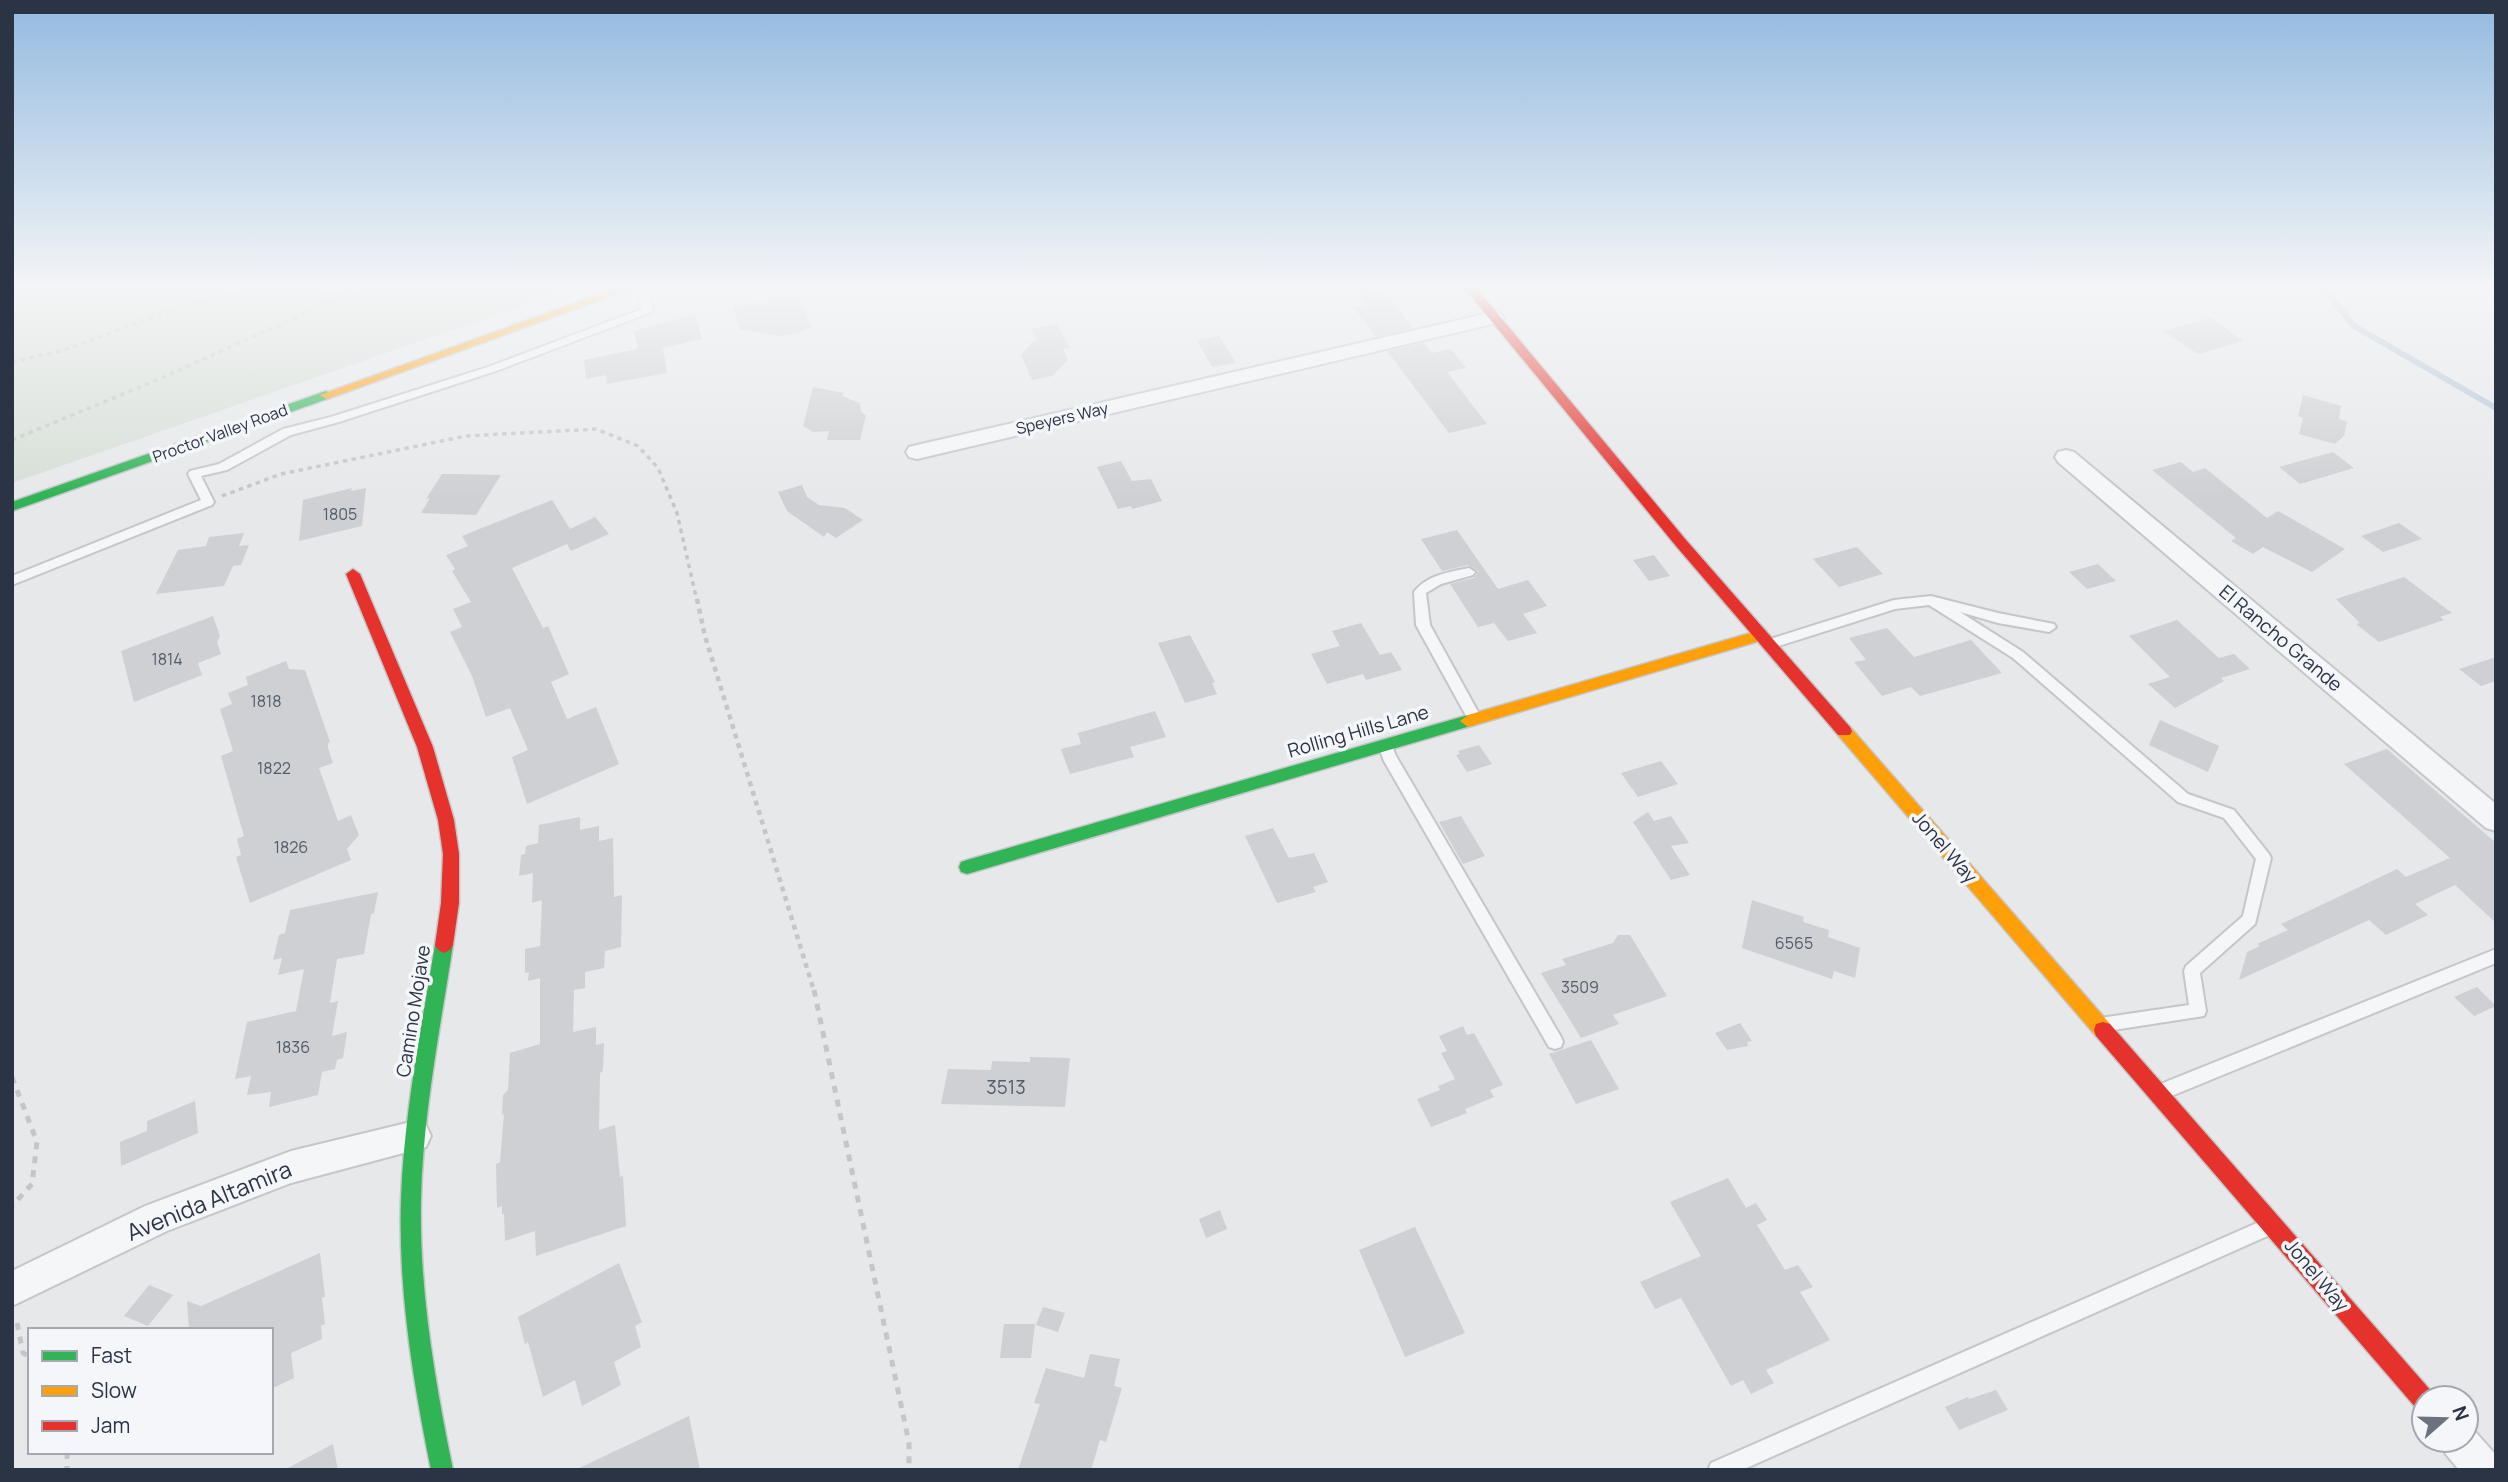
<svg xmlns="http://www.w3.org/2000/svg" width="2508" height="1482" viewBox="0 0 2508 1482" font-family="Manrope,sans-serif">
<rect width="100%" height="100%" fill="#e6e8ea"/>
<path fill="#d6ded6" d="M12,289H570L12,483Z"/>
<g fill="none" stroke-linecap="round" stroke-linejoin="round">
<path stroke="#b4c4d5" stroke-width="6" d="M2324,289L2354,326L2496,408"/>
</g>
<path fill="#ced0d3" d="M1359,289H1383L1413,328L1376,337L1353,307L1365,305L1359,298L1364,296Z
M799,294L811,327L799,333L782,336L740,329L733,307Z
M695,314L702,339L663,348L667,373L607,384L606,375L586,379L584,360L638,349L634,331Z
M2211,318L2243,341L2198,354L2163,331Z
M1057,324L1070,348L1063,349L1068,360L1052,376L1032,380L1021,355L1032,342L1037,341L1031,329Z
M1219,336L1236,363L1212,367L1197,340Z
M1424,343L1432,353L1451,349L1466,368L1447,372L1487,424L1449,433L1387,351Z
M813,387L844,393L842,396L860,403L861,412L866,415L860,440H827L829,431L813,432L803,426Z
M2303,395L2341,406L2339,419L2347,422L2344,436L2335,444L2299,434L2303,418L2298,416Z
M2333,452L2354,468L2300,484L2279,467Z
M1121,461L1132,481L1151,479L1162,501L1132,509L1131,506L1118,509L1097,467Z
M2181,462L2193,472L2205,468L2267,518L2278,511L2345,549L2312,572L2263,547L2253,554L2231,541L2236,538L2152,470Z
M442,474H457L501,475L476,515L421,513L430,498L426,499Z
M802,485L807,497L819,505L845,508L863,520L836,538L827,532L824,537L787,511L778,492Z
M352,488L351,491L366,488L362,526L299,541L303,500Z
M552,500L570,529L595,517L609,534L571,551L567,544L512,568L543,628L548,626L569,674L551,682L567,719L596,707L619,764L527,804L512,757L528,750L510,708L486,717L472,676L450,632L462,627L453,609L471,602L452,571L455,569L446,555L468,546L462,536Z
M2399,523L2422,539L2383,552L2361,536Z
M1457,530L1498,589L1528,580L1547,606L1523,614L1537,633L1508,641L1494,623L1478,627L1450,584L1474,578L1478,571L1468,565L1442,571L1421,539Z
M244,533L239,546L249,545L241,565L233,566L224,586L156,594L178,550L206,546L209,537Z
M1857,547L1883,574L1839,587L1813,559Z
M1654,555L1670,576L1649,581L1633,560Z
M2098,564L2116,581L2087,589L2069,572Z
M2404,577L2452,613L2440,617L2444,620L2379,642L2356,624L2360,623L2336,599Z
M213,616L220,636L217,642L221,654L198,663L202,675L134,702L121,651Z
M2177,620L2219,658L2234,654L2250,669L2221,678L2224,681L2175,708L2148,684L2170,677L2129,636Z
M1361,623L1380,655L1391,652L1402,670L1366,680L1363,674L1327,684L1311,654L1340,646L1332,631Z
M1887,628L1914,657L1971,640L2002,673L1920,696L1911,687L1882,696L1854,662L1866,660L1849,638Z
M1190,635L1215,682L1212,683L1217,694L1185,703L1158,643Z
M2496,657V681L2481,686L2459,669Z
M286,661L289,669L305,670L330,742L328,743V748L333,763L319,768L338,821L351,815L359,835L347,849L351,860L250,903L236,857L241,855L237,839L244,836L221,756L233,751L220,709L232,704L228,693L248,685L246,677Z
M1155,711L1166,737L1130,747L1134,757L1070,774L1061,749L1081,744L1078,733Z
M2160,720L2219,746L2208,772L2149,745Z
M1479,745L1492,764L1467,772L1456,755L1460,754L1458,751Z
M2387,749L2496,843V923L2455,885L2415,904L2428,915L2386,935L2369,920L2239,980L2247,952L2260,946L2257,944L2288,930L2281,924L2397,869L2406,877L2450,858L2344,764Z
M1661,761L1678,784L1638,797L1621,773Z
M1648,812L1654,821L1671,816L1689,843L1671,846L1690,875L1671,880L1633,822Z
M1461,816L1485,856L1463,864L1439,822Z
M580,817V830L599,826V841L613,838L614,897L622,895L621,947L605,951L604,968L585,972V988L574,990L573,1032L596,1027V1045L604,1043L603,1071L600,1073L599,1130L615,1125L620,1177L623,1176L626,1226L536,1256L535,1231L505,1241L504,1214H502V1206L497,1208L496,1164L500,1162L504,1114L502,1115L503,1095L508,1090L510,1053L540,1044V978L528,981L529,972L525,973V949L540,946L542,900L532,903L533,873L519,876L521,855L525,854L526,846L538,843L539,825Z
M1273,828L1289,858L1314,853L1328,882L1313,887L1316,892L1277,903L1245,836Z
M378,892L374,913L371,914L364,954L337,959L330,1003L338,1001L332,1036L347,1032L343,1058L337,1060L335,1069L322,1072L318,1095L269,1107L271,1092L247,1095L251,1076L235,1079L247,1022L296,1011L304,969L278,975L282,958L273,960L279,935L285,933L290,910Z
M1752,900L1804,917L1803,922L1829,930L1828,937L1860,948L1855,978L1834,971L1832,979L1742,948Z
M1618,935H1630L1667,996L1613,1015L1619,1024L1581,1038L1541,973L1566,965L1562,959L1613,943Z
M2477,987L2496,1006L2474,1016L2454,997Z
M1740,1023L1752,1041L1747,1042L1748,1046L1727,1050L1715,1033Z
M1463,1026L1467,1035L1474,1033L1503,1085L1490,1090L1494,1097L1465,1109L1467,1113L1431,1127L1417,1099L1440,1090L1438,1086L1455,1079L1441,1053L1447,1051L1439,1036Z
M1591,1040L1619,1089L1576,1104L1549,1054Z
M1030,1057L1070,1058L1065,1107L941,1104L948,1069L991,1070L992,1061L1030,1062Z
M195,1101L198,1133L121,1166L120,1142L147,1131V1121Z
M1728,1178L1746,1208L1756,1203L1767,1220L1757,1225L1785,1270L1798,1265L1813,1287L1800,1292L1830,1340L1766,1370L1774,1383L1751,1394L1743,1380L1731,1386L1681,1298L1655,1309L1640,1282L1701,1256L1670,1202Z
M1220,1210L1227,1229L1206,1238L1199,1219Z
M1415,1227L1465,1333L1405,1357L1359,1250Z
M320,1253L325,1297L322,1298L325,1324L321,1326L322,1339L291,1353L294,1378L271,1389V1330H189L187,1301L201,1306Z
M619,1263L642,1322L635,1326L641,1347L614,1362L621,1385L582,1406L575,1380L543,1397L528,1342L525,1344L518,1317Z
M149,1285L173,1295L148,1326L124,1316Z
M1043,1307L1065,1313L1058,1332L1036,1325Z
M1004,1324H1035L1031,1358H1000Z
M1090,1354L1120,1359L1114,1386L1122,1388L1106,1442L1100,1440L1091,1470H1018L1040,1404L1034,1403L1046,1368L1084,1378Z
M1996,1390L2008,1410L1959,1430L1945,1407L1968,1397L1969,1399Z
M689,1416L700,1470H575Z
M333,1444L338,1470H284Z"/>
<g fill="none" stroke-linecap="round" stroke-linejoin="round">
<g stroke="#c4c6c8" stroke-width="4">
<path id="lane" d="M637,289H647L653,310L652,312L496,371L339,422L291,435L227,470L201,476L214,502L212,505L12,585V576L201,500L188,474L190,471L219,464L283,429L331,417L488,367L642,309Z
M1469,568L1475,572L1473,575L1441,584L1426,593L1430,625L1482,719L1475,724L1470,723L1416,625L1414,592C1427,575 1449,572 1469,568Z
M1931,596L1998,613L2054,624L2056,627L2049,632L1998,623L1960,612L2023,652L2188,794L2234,810L2269,854L2271,858L2255,924L2200,973L2206,1011L2204,1016L2107,1031L2101,1029L2099,1024L2101,1019L2107,1017L2189,1005L2184,971L2186,966L2243,916L2256,859L2224,818L2178,802L2013,658L1929,605L1895,609L1769,649L1762,644L1764,641L1894,600Z
M1385,740L1390,741L1396,756L1561,1037L1563,1042L1561,1047L1555,1049L1549,1047L1384,761L1378,745L1380,741Z
M2496,949V963L2164,1099L2158,1097L2156,1091L2158,1085Z
M2266,1219L2272,1222L2275,1228L2272,1234L1742,1470H1708L1711,1463Z"/>
</g>
<g stroke="#c4c6c8" stroke-width="4">
<path id="street" d="M1494,312L1501,314L1504,318L1501,322L917,459L909,457L906,452L909,447L917,445Z
M2066,450L2074,452L2496,804V831L2486,828L2058,462L2055,457L2058,452Z
M415,1121L426,1125L431,1136L426,1147L291,1183L167,1231L12,1306V1271L145,1206L291,1151Z
M2466,1425L2471,1427L2496,1455V1470H2459L2445,1453L2439,1440H2466Z"/>
</g>
<g stroke="#c4c6c8" stroke-width="3">
<path id="fast" d="M326,391L332,395L330,398L12,511V502Z
M1468,715L1474,717L1476,721L1474,725L967,874L961,872L959,867L961,862L967,860Z
M444,937L450,940L453,945C440,1029 423,1114 421,1199C419,1291 435,1381 453,1470H431C413,1381 398,1290 401,1199C404,1114 421,1029 435,945L438,940Z"/>
</g>
<g stroke="#c4c6c8" stroke-width="3">
<path id="slow" d="M614,289H631L330,398L326,399L320,395Z
M1761,630L1766,631L1768,635L1766,639L1468,727L1460,721L1468,715Z
M1844,725L1850,727L2110,1024L2112,1030L2110,1036L2103,1038L2096,1036L1838,735L1836,731L1838,727Z"/>
</g>
<g stroke="#c4c6c8" stroke-width="3">
<path id="jam" d="M1465,289H1477L1686,540L1850,727L1852,731L1850,735H1838L1676,546Z
M353,569L360,574L433,747L454,820L459,854V903L453,945L450,950L444,953L438,950L435,945L441,903L443,854L438,820L417,747L346,574Z
M2103,1022L2110,1024L2432,1392L2434,1398H2424V1411L2416,1408L2096,1036L2094,1030L2096,1024Z"/>
</g>
<path stroke="#c5c6ca" stroke-width="3.5" stroke-dasharray="4.5 4.5" stroke-linecap="butt" d="M301,289L343,297
M12,362L61,351L184,306L255,289
M12,440L164,377L321,306L370,289
M222,496L281,474L466,436L596,429L638,446L658,468L677,513L697,601"/>
<path stroke="#c5c6ca" stroke-width="4.5" stroke-dasharray="5 5" stroke-linecap="butt" d="M697,599L705,636L814,991"/>
<path stroke="#c5c6ca" stroke-width="5" stroke-dasharray="7 7" stroke-linecap="butt" d="M814,990L909,1443V1470
M12,1077L37,1142L32,1184L12,1206
M17,1323L23,1353L30,1357
M67,1452V1470"/>
<use href="#lane" fill="#f5f6f7" fill-rule="evenodd"/>
<use href="#street" fill="#f5f6f7" fill-rule="evenodd"/>
<use href="#fast" fill="#30b455" fill-rule="evenodd"/>
<use href="#slow" fill="#ff9f0a" fill-rule="evenodd"/>
<use href="#jam" fill="#e5322d" fill-rule="evenodd"/>
</g>
<linearGradient id="sky" x2="0" y2="1"><stop stop-color="#93bae0"/><stop offset="0.58" stop-color="#f4f5f6"/><stop offset="1" stop-color="#f4f5f6" stop-opacity="0"/></linearGradient>
<rect width="2508" height="496" fill="url(#sky)"/>
<g text-anchor="middle" stroke-width="7" stroke-linejoin="round" paint-order="stroke">
<g font-size="16" fill="#2b3445" stroke="#f4f6f9">
<text transform="translate(1062 418) rotate(-13)" y="6">Speyers Way</text>
<text transform="translate(220 433) rotate(-20)" y="6">Proctor Valley Road</text>
</g>
<g font-size="16" fill="#545c69">
<text x="340" y="520">1805</text>
<text x="167" y="665">1814</text>
<text x="266" y="707">1818</text>
<text x="274" y="774">1822</text>
<text x="291" y="853">1826</text>
<text x="1794" y="949">6565</text>
<text x="1580" y="993">3509</text>
<text x="293" y="1053">1836</text>
</g>
<g font-size="19" fill="#2b3445" stroke="#f4f6f9">
<text transform="translate(2281 638) rotate(40)" y="7">El Rancho Grande</text>
<text transform="translate(1358 731) rotate(-16)" y="7">Rolling Hills Lane</text>
<text transform="translate(1945 847) rotate(49)" y="7">Jonel Way</text>
<text transform="translate(413 1011) rotate(-81)" y="7">Camino Mojave</text>
<text transform="translate(2317 1275) rotate(50)" y="7">Jonel Way</text>
</g>
<g font-size="19" fill="#545c69">
<text x="1006" y="1094">3513</text>
</g>
<g font-size="23" fill="#2b3445" stroke="#f4f6f9">
<text transform="translate(209 1201) rotate(-22)" y="8">Avenida Altamira</text>
</g>
</g>
<rect width="2508" height="1482" fill="none" stroke="#2b3445" stroke-width="28"/>
<rect x="28" y="1328" width="245" height="126" fill="#f4f6f9" stroke="#a4a8b1" stroke-width="2"/>
<rect x="42" y="1351" width="35" height="10" fill="#30b455" stroke="#a4a8b1" stroke-width="2"/>
<text x="91" y="1363" font-size="21" fill="#2b3445">Fast</text>
<rect x="42" y="1386" width="35" height="10" fill="#ff9f0a" stroke="#a4a8b1" stroke-width="2"/>
<text x="91" y="1398" font-size="21" fill="#2b3445">Slow</text>
<rect x="42" y="1421" width="35" height="10" fill="#e5322d" stroke="#a4a8b1" stroke-width="2"/>
<text x="91" y="1433" font-size="21" fill="#2b3445">Jam</text>
<g transform="translate(2445 1419) rotate(70)"><circle r="33" fill="#f4f6f9" stroke="#a4a8b1" stroke-width="2"/>
<path d="M0-5L12 26L0 18L-12 26Z" fill="#6c737f"/>
<text y="-10" font-size="19" font-weight="bold" text-anchor="middle" fill="#2b3445">N</text>
</g>
</svg>
